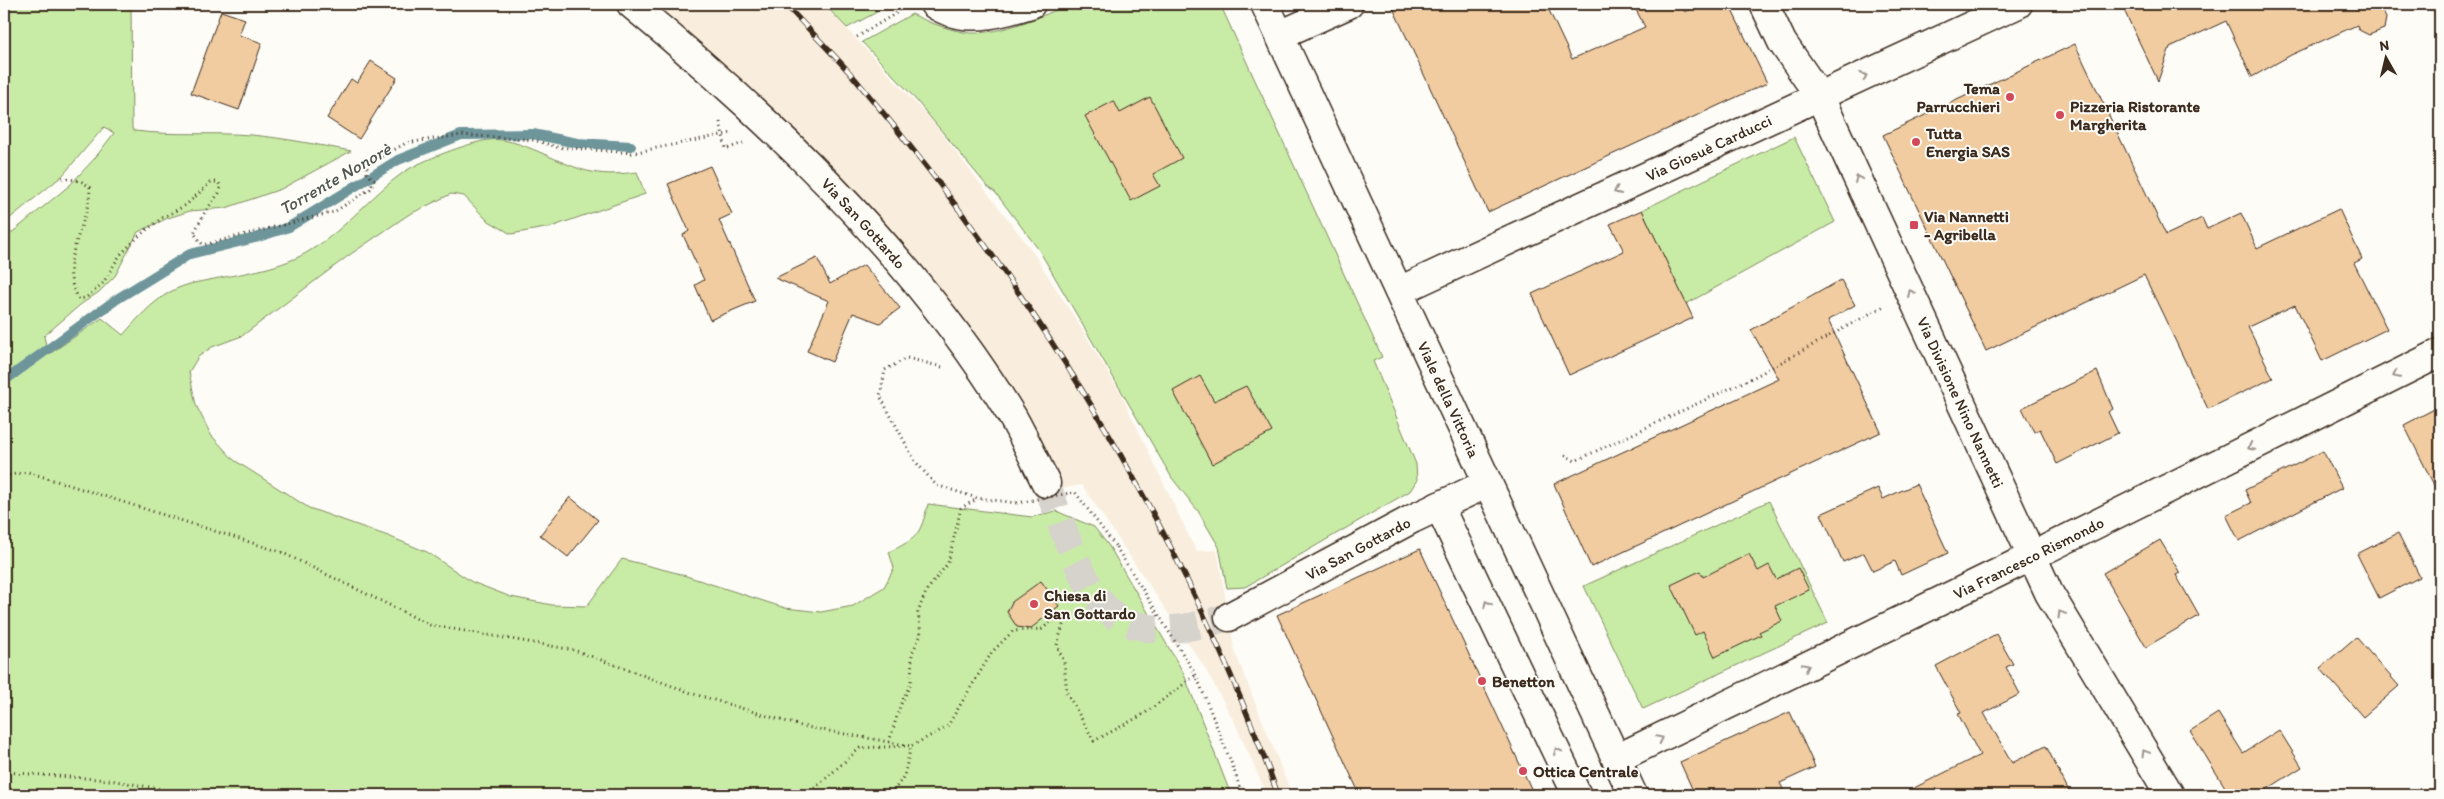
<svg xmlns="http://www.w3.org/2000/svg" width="2444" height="799" viewBox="0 0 2444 799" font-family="Itim,sans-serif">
<rect width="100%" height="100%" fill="#fdfcf7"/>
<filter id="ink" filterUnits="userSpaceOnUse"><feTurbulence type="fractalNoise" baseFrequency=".02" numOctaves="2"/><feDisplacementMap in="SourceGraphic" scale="10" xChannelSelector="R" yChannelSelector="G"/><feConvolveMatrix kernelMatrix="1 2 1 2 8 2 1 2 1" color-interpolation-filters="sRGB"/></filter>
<g filter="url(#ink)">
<path fill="#f9eedd" d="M647,4H824L933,122L1030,248L1078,323L1120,392L1196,551L1217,550L1235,652L1292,795H1267L1234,721L1205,668L1082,485L1060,489L1041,449L1022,414Z"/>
<path fill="#c8eca5" stroke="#828b62" d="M4,4H131L132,129L135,131C175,136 212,132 251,135C285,138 318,145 351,151L281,189L226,208L190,211L168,218L138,232L115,276L99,292L80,305L44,336L48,355L102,318L123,335C138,318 151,303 170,292C184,284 199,282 214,279C245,273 283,268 311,250C346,229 371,195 404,172C420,161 468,143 488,140C518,135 562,167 592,172C607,175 622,174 637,172L645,194L551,227L511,234L487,220L464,196L451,194L408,215L348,256L242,336L212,347L198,357L189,372L196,405L211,435L234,460L309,508L388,536L427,552L472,582L511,597L552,605L587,606L622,559L677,573L785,608L821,612L853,606L884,587L894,568L889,552C918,538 920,535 928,504L1032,517L1056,511L1094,527L1109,546L1183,672L1231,795H4V239L70,185L95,158L114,133L104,127L62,176L4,223Z
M824,4H892L847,28Z
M1070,4H1220L1382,357L1373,361L1416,464L1417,480L1410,491L1245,587L1227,588L1219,547L1198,511L1172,478L1039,250L995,192L987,186L911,94L862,42L912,14C929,23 952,31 971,33C1001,34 1043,16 1070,4Z
M1794,137L1835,222L1686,304L1642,210Z
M1769,501L1828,623L1643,709L1584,586Z"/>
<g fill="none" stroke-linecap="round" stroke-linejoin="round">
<path stroke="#6d959a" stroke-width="10" d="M4,381L117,299L190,254L255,238L289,227L398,160L461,135L533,134L577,143L631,146"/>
</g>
<path fill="#f1cca1" stroke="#3b2a1e" d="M1391,4H1546L1572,59L1645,27L1633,4H1681L1685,12L1703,4H1729L1767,83L1488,212Z
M2121,4H2402L2383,12L2386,18L2384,29L2369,35L2359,30L2357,25L2291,55L2252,77L2226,21L2170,47L2158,81Z
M221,11L245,19L239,35L262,43L239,110L191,93Z
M2075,44L2166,235L2202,218L2207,229L2241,213L2257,248L2339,209L2362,259L2354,263L2387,329L2322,361L2295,305L2248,327L2273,378L2208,409L2144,275L1986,351L1883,135Z
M371,61L397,78L359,139L327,118L351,79L357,83Z
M1150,97L1182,158L1153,174L1160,186L1131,201L1085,116L1114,101L1120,113Z
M710,166L732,214L719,220L755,301L710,320L695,285L704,280L683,235L689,231L668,184Z
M1642,210L1693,318L1569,375L1532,294L1624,251L1610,224Z
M817,258L830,284L864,265L900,308L880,323L853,313L832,362L807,351L829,301L775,278Z
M1841,280L1855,305L1828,320L1881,432L1591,567L1554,484L1779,379L1751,330Z
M2097,371L2113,409L2108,412L2118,433L2057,464L2040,429L2034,432L2022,408Z
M1200,376L1214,401L1246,386L1272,432L1212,464L1173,391Z
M2440,406V497L2404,425Z
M2323,451L2342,488L2239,541L2226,515L2251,503L2245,490Z
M1916,484L1948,553L1901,575L1895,561L1873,571L1864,553L1843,562L1821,514L1878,488L1883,499Z
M570,497L598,520L568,557L540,535Z
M2398,533L2420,577L2379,598L2357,554Z
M2160,540L2180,573L2176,575L2199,616L2146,647L2103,573Z
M1420,549L1516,756L1534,795H1360L1277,615Z
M1749,554L1758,571L1769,565L1776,579L1798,568L1809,590L1775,606L1782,621L1759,632L1761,635L1715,657L1703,631L1695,635L1671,585L1700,571L1703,577Z
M1041,581L1059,606L1030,629L1017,627L1007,612L1012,602Z
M1996,634L2013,664L2006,667L2020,694L1984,713L2012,763L2046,746L2071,795H1900L1980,755L1958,714L1961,713L1936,666Z
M2356,637L2399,686L2363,717L2320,668Z
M1790,712L1815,767L1780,783L1786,795H1695L1680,762Z
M2218,713L2243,753L2279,730L2302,767L2258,795H2230L2190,731Z"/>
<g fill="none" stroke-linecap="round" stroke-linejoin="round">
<path stroke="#d6d2cc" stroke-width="28" stroke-dasharray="28 14" stroke-linecap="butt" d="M1046,483C1061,521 1080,586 1111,613C1122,623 1143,628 1157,629C1181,631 1206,623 1229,617"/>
<g stroke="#3b2a1e" stroke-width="31">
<g id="minor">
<path id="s1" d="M631,4C771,119 917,260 1012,416C1024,437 1035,461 1046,483"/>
<path d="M934,4C964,24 999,14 1031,4"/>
<path id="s2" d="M1265,4L1633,795"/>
<path id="s3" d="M1764,4L1782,42L1820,97L2049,593L2170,795"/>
<path d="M1280,35L1349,4"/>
<path id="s4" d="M1399,291L2018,4"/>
<path d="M1439,506L1577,795"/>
<path id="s5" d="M1229,617L1412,519L1488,483"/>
<path id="s6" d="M1616,759L2010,567L2440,353"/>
</g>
</g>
<path stroke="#3b2a1e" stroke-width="3" stroke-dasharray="1 4" stroke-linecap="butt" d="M857,37L898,12L903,4
M720,122L726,149L743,143
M62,178L81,181L90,187C90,225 55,263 79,299L86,298L103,283L120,255L140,235L162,218L186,205L211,182H218L221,187L219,193L205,212L194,233L203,245L334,212L370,189L374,180L367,173V165L406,143L461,135L534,140L557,147L632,153L732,133
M942,367L907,358L885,370L880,396L915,461L936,485L977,498L1017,503
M1565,455L1575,461L1756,376L1884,306
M4,476L28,472L281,552L430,625L574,650L694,694L801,726L911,746
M1116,547L1196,675L1233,767L1242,795
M889,742L900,706L911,683L912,653L921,635L918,613L921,604L927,590L948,563L961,508L977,499
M4,772L110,780L194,795
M807,795L860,748L905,746
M891,795L904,776L911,746L947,727L992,652L1013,631L1042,629L1059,615H1066L1057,645L1064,662L1067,693L1094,741L1144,714L1196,675"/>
<use href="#minor" stroke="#fdfcf7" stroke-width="28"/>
<g stroke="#3b2a1e" stroke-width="5.5">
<path id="rail" d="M785,4C808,29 833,53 856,80C1036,293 1184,532 1278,795"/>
</g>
<use href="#rail" stroke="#fdfcf7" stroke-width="4" stroke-dasharray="11" stroke-linecap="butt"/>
<path stroke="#3b2a1e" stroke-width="3" stroke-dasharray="1 4" stroke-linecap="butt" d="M1017,503L1075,492L1116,547"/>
</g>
<defs><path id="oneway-chevron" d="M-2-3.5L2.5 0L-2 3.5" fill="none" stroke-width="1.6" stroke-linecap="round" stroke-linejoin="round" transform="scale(1.25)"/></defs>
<g stroke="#9c938a">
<use href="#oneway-chevron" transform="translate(1864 76) rotate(-25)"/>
<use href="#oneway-chevron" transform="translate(1858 179) rotate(-115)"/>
<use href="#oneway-chevron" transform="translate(1617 191) rotate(155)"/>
<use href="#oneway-chevron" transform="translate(1911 293) rotate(-115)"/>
<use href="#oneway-chevron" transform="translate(2396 375) rotate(154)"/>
<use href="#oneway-chevron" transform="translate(2251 447) rotate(153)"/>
<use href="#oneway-chevron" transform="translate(1487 604) rotate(-116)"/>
<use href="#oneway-chevron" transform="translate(2061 614) rotate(-121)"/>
<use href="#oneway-chevron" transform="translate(1806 667) rotate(-26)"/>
<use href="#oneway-chevron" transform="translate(1660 739) rotate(-26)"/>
<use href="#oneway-chevron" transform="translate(1557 751) rotate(-115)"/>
<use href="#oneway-chevron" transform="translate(2145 753) rotate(-121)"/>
</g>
</g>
<g fill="#d1495b" stroke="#fdfcf7" stroke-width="2">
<circle cx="2010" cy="97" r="5"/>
<circle cx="2060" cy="115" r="5"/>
<circle cx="1916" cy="142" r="5"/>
<rect x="1909" y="220" width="10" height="10" rx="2.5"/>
<circle cx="1034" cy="604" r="5"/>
<circle cx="1482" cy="681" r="5"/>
<circle cx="1523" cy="771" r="5"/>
</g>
<g text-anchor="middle" stroke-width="4" stroke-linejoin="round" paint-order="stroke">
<g font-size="16" font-weight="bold" fill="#3b2a1e" stroke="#fdfcf7" text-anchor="start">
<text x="2000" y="94" text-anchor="end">Tema<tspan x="2000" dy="18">Parrucchieri</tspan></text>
<text x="2070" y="112">Pizzeria Ristorante<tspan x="2070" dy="18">Margherita</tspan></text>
<text x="1926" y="139">Tutta<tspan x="1926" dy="18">Energia SAS</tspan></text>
<text x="1924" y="222">Via Nannetti<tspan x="1924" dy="18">- Agribella</tspan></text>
<text x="1044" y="601">Chiesa di<tspan x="1044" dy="18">San Gottardo</tspan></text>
<text x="1492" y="687">Benetton</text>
<text x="1533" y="777">Ottica Centrale</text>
</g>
<g font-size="16" fill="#3b2a1e" stroke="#fdfcf7">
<text dy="6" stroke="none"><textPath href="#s4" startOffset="341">Via Giosuè Carducci</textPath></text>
<text dy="6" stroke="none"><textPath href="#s1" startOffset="320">Via San Gottardo</textPath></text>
<text dy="6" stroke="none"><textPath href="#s2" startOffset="436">Viale della Vittoria</textPath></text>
<text dy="6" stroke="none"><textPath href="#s3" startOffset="445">Via Divisione Nino Nannetti</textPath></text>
<text dy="6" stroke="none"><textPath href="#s5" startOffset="146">Via San Gottardo</textPath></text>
<text dy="6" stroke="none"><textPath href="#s6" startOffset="459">Via Francesco Rismondo</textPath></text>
</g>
<g font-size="18" font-style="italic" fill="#505652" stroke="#fdfcf7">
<text transform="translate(335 179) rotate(-30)" y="6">Torrente Nonorè</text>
</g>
</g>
<rect width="2444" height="799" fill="none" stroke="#fdfcf7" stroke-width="20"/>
<rect x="10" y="10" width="2424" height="779" fill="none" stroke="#3b2a1e" stroke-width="2" filter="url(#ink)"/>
<g transform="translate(2386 58) rotate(352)" stroke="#fdfcf7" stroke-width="4" paint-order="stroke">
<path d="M0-4L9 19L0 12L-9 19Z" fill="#3b2a1e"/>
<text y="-8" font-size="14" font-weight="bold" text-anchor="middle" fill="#3b2a1e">N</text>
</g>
</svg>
